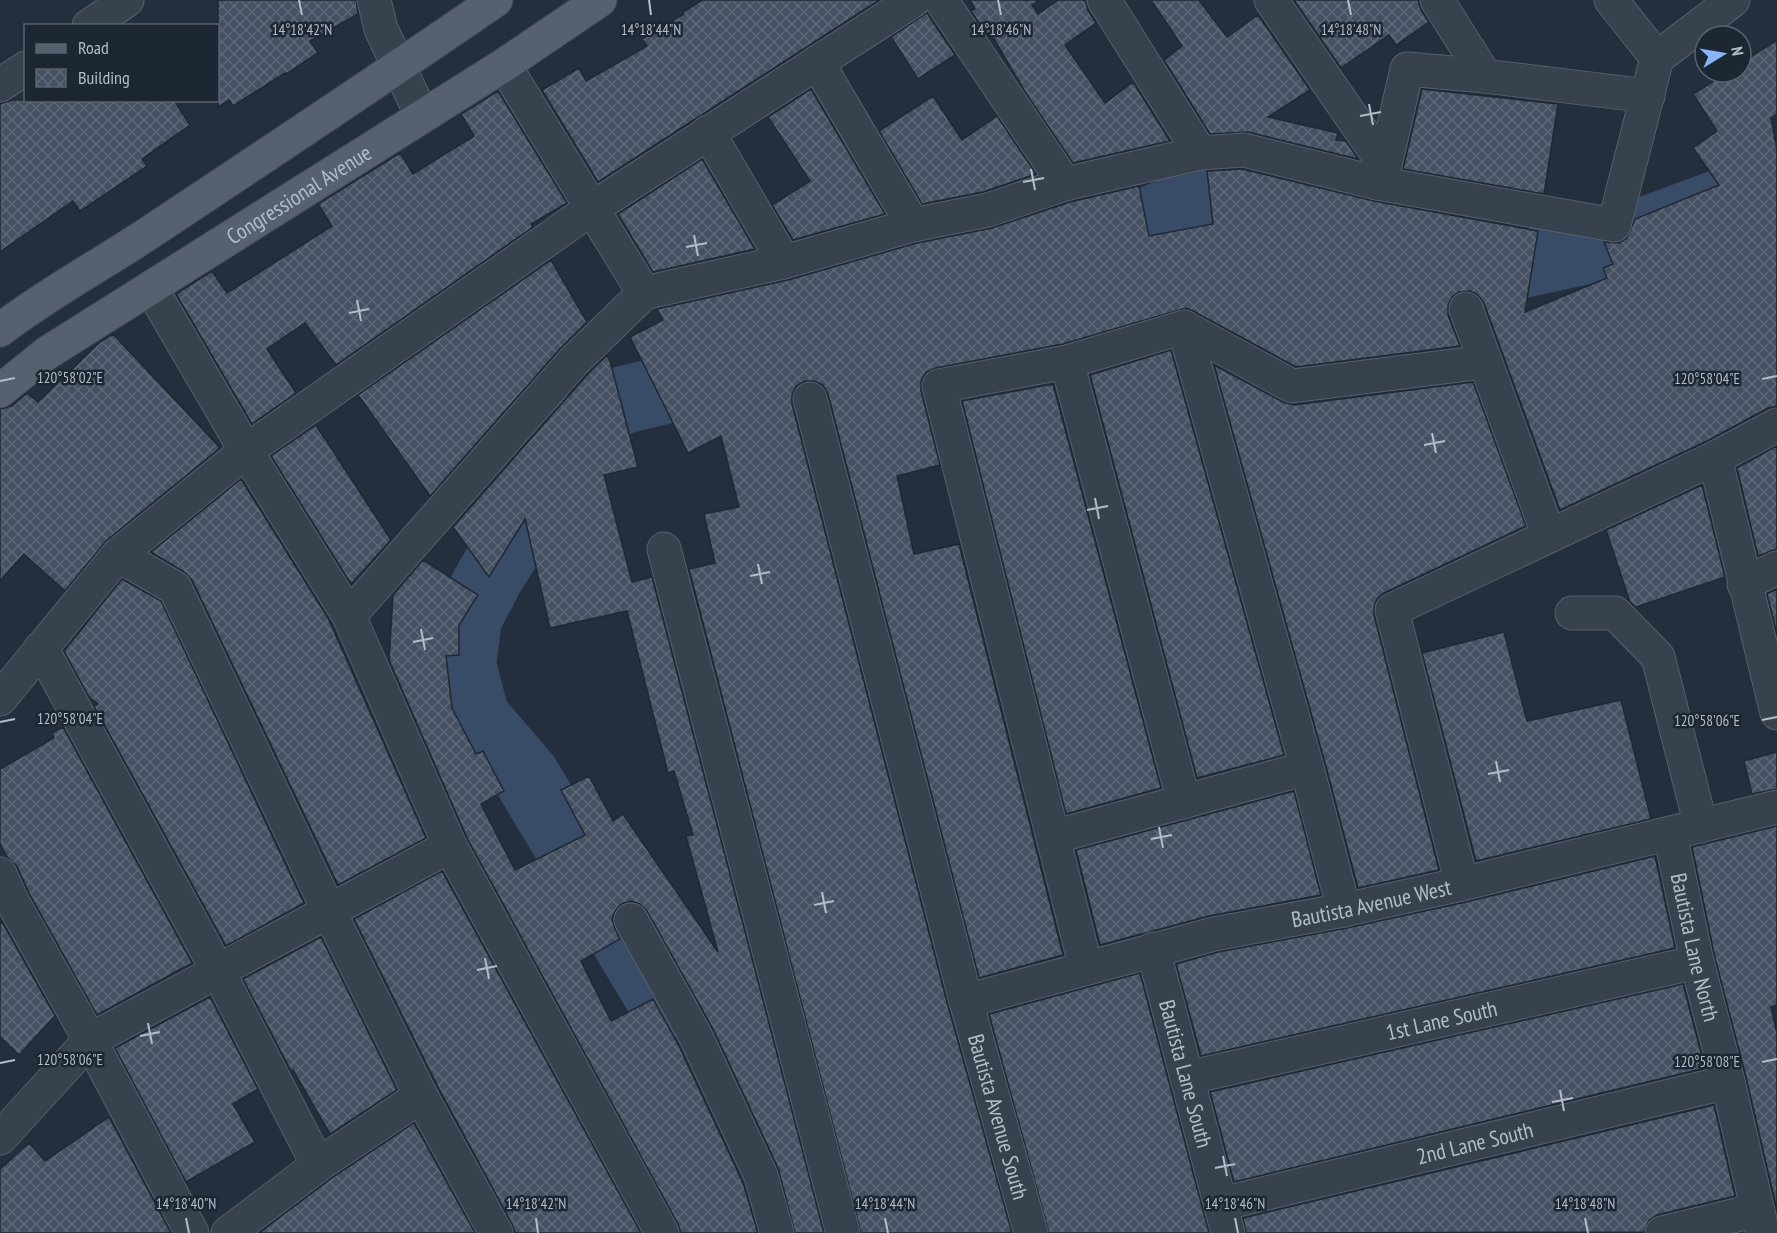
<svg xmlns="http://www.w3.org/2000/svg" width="1777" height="1233" viewBox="0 0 1777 1233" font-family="'PT Sans Narrow',sans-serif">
<defs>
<pattern id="building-cross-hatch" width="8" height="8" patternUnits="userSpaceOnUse" patternTransform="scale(1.5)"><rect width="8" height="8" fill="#455162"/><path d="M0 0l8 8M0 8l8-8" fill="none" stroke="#5d6877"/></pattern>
</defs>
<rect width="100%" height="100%" fill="#242f3e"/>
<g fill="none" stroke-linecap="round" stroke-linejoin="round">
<path stroke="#394c67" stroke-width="68" d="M1063,260L1194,201L1291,260
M1441,282L1605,246L1777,182
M664,1005L526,776L476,718L462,665L468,618L490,576L585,425L619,401L706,380L744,359"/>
</g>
<path fill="url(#building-cross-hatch)" stroke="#1f2835" stroke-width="1.5" d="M218,0H356L358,14L310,41L318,53L286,74L285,73L233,106L229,100L218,107Z
M702,0H879L598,182L542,90L579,68L586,81L647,46L642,39L684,14L683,12Z
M970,0H1040L1032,5L1038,14L1058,0H1085L1088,10L1096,23L1065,45L1105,103L1133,82L1170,141L1073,163L1027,95L990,32L987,34L971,11L975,9Z
M1151,0H1199L1227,37L1258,15L1310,90L1268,117L1338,133L1336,140L1346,141L1358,159L1248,132L1210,134L1164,60L1182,46Z
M1294,0H1418L1421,10L1429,22L1396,45L1389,35L1341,68Z
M927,13L955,55L918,79L891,37Z
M1777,40V114L1771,118L1777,149V406L1768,408L1707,441L1560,510L1484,303L1478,295L1470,291L1459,292L1452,297L1448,305V315L1460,346L1296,367L1193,311L1186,308L1063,344L936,368L926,372L921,381V391L940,465L897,476L914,554L959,544L1063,955L979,978L828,394L823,385L814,381H805L796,386L792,395V404L948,1006L1012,1233H861L689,569L715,563L704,514L739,507L721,436L688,453L630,337L663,320L657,309L788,280L917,243L992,228L1070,202L1139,186L1149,236L1213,224L1207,171L1242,169L1374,201L1538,231L1525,312L1607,278L1603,268L1613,264L1604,242L1619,243L1627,238L1635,219L1719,185L1693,148L1717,131L1693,94L1728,72H1741V63Z
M811,89L885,214L793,240L772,205L810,181L768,117Z
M1422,89L1558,104L1544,194L1403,169Z
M498,91L567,203L531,224L533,227L336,365L305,323L267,349L296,393L252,424L176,294L212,271L227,293L332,226L318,204L400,153L413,174L474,136L461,114Z
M933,96L962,140L997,116L1036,174L983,192L922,204L879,131Z
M11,100H174L190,125L142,159L147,166L80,211L73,201L0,252V104Z
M702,159L755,249L653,272L618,214Z
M551,260L587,322L559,350L430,496L358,395Z
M113,334L220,448L106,541L65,591L24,554L0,581V409L12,406L27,393L38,402L100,342Z
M1171,350L1284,755L1197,778L1090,375Z
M607,355L610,361L638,467L604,475L632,582L652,577L824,1233H795L778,1168L713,1029L647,911L640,904L631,901L621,904L615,911L612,919L615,929L620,939L581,961L611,1021L653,999L679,1046L743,1183L758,1233H681L678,1224L467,838L389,660L393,595L423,560L478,595L459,625V655L446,656L452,708L476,754L483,751L504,791L481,804L515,870L585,835L561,790L589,776L613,821L623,814L718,952L686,836L693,835L674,771L668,773L627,611L550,628L525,519L489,577L453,527L587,375Z
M1214,365L1283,402L1294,405L1473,382L1526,526L1384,593L1377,599L1374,607V615L1439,870L1358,888L1325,763Z
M1053,384L1161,788L1066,814L962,401Z
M316,425L391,540L351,584L271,456Z
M1777,446V549L1758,556L1737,468Z
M241,479L328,618L426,838L338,885L192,580L184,572L151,552Z
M1702,485L1725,577L1636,607L1630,602L1606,530Z
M122,579L161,601L304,903L226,946L94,706L98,704L89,697L64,651Z
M1777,589V634L1767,594Z
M1504,632L1527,721L1621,700L1651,819L1476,861L1422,653Z
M63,727L192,963L97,1015L29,893L17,866L8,858L0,844V769L54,738L52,733Z
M1777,752V789L1752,794L1744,761Z
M1294,791L1321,895L1209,916L1100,945L1076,850Z
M1777,826V1005L1771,1007L1777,1033V1210L1746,1077L1715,958L1692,847Z
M1655,856L1675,948L1201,1056L1176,964L1218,952L1347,928L1466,902Z
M442,871L641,1233H515L512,1224L438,1087L354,919Z
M2,922L55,1016L19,1055L0,1037V925Z
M321,937L397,1090L330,1134L293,1070L291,1071L243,979Z
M1140,973L1209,1233H1049L989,1014Z
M1683,984L1705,1068L1234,1182L1210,1092Z
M210,997L258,1089L233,1104L255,1142L186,1182L115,1048Z
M1714,1105L1735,1196L1657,1215L1649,1220L1644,1232L1246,1233L1243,1218Z
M109,1117L171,1233H0V1169L29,1143L45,1161Z
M414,1123L475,1233H259L329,1180Z"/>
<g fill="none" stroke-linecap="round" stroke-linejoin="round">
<g stroke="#565f6c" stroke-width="35">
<g id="minor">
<path d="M374,0L381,29L422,116"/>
<path d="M941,0L1065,184"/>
<path d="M1104,0L1200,153"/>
<path d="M1271,0L1385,165L1377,183"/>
<path d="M1437,0L1485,76L1648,96"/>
<path d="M1611,0L1657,58L1733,0"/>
<path d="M89,26L127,0"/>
<path d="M817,62L913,225"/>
<path d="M504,65L644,293"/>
<path d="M0,85L26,68"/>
<path d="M708,132L784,262"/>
<path d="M1385,165L1407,69L1485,76"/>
<path d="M151,288L246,451L349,616L450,846L662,1233"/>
<path d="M1466,309L1549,536"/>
<path d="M1184,327L1307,768L1344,910"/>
<path d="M1067,362L1184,802"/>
<path id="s1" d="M810,399L966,1001L1031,1233"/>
<path d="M1715,458L1777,713"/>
<path d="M664,549L843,1233"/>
<path d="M118,555L175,588L329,911L421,1096L496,1233"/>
<path d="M1744,584L1777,568"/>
<path d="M1572,613H1615L1658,657L1701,826"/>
<path d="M349,616L573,362L644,293L784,262L913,225L988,210L1065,184L1200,153L1244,150L1377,183L1614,225L1657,58"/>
<path d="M41,648L218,971L318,1165"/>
<path d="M0,699L118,555L246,451L591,209L914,0"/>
<path id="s2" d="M1670,834L1697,962L1728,1082L1763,1233"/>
<path d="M1053,837L1307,768"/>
<path d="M0,874L12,901L90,1040L192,1233"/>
<path d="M1462,884L1392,610L1715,458L1777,425"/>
<path d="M631,920L696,1037L761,1176L777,1233"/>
<path id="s3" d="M1153,949L1228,1233"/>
<path d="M1086,968L939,386L1067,362L1184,327L1292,386L1484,362"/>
<path id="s4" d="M966,1001L1214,934L1344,910L1462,884L1777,807"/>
<path id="s5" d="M1187,1078L1697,962"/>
<path d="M0,1138L90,1040L450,846"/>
<path id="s6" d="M1221,1204L1728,1082"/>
<path d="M228,1233L318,1165L421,1096"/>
<path d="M1662,1233L1757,1210"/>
</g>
</g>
<g stroke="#414a57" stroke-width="35">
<g id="major">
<path d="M0,330C47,294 99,266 149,233C265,156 381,79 496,0"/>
<path id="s7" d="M0,391L47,353L504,65L600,0"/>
</g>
</g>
<use href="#minor" stroke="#38414e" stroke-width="33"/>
<use href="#major" stroke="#56606e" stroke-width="33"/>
</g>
<path fill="none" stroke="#b4bcc9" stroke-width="2" d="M299,0L302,15M649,0L651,15M998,0L1001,15M1348,0L1351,15M1369,104L1373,125M1360,116L1381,112M1031,169L1035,190M1023,182L1044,178M694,235L698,256M686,247L707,243M357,300L361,321M349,313L369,309M1762,379L1777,376M0,381L15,378M1432,433L1436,453M1424,445L1445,441M1095,498L1099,519M1087,510L1108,506M758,564L762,584M750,576L770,572M421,629L425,650M413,642L433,638M1762,720L1777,717M0,722L15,719M1496,761L1500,782M1488,774L1509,770M1159,827L1163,848M1151,839L1172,835M822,892L826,913M814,905L834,901M485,958L489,979M477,970L497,966M148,1023L152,1044M140,1036L160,1032M1762,1062L1777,1059M0,1063L15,1060M1560,1090L1564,1111M1552,1102L1573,1098M1223,1156L1227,1176M1215,1168L1235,1164M186,1218L189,1233M536,1218L538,1233M885,1218L888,1233M1235,1218L1238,1233M1585,1218L1588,1233"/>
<g text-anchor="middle" stroke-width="5" stroke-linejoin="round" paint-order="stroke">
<g font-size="22" fill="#b4bcc9" stroke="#1d2633">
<text dy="8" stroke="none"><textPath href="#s7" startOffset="358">Congressional Avenue</textPath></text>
<text dy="8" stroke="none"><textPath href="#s4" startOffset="417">Bautista Avenue West</textPath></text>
<text dy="8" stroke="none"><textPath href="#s2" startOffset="116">Bautista Lane North</textPath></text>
<text dy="8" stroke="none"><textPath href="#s5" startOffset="261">1st Lane South</textPath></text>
<text dy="8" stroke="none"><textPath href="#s3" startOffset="129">Bautista Lane South</textPath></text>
<text dy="8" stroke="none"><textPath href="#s1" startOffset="742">Bautista Avenue South</textPath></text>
<text dy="8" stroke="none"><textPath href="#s6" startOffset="261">2nd Lane South</textPath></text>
</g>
</g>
<g font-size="15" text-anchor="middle" fill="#b4bcc9" stroke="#1d2633" stroke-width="5" stroke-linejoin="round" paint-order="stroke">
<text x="302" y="35">14°18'42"N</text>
<text x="651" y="35">14°18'44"N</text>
<text x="1001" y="35">14°18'46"N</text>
<text x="1351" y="35">14°18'48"N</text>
<text x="70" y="383">120°58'02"E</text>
<text x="1707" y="384">120°58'04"E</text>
<text x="70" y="724">120°58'04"E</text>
<text x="1707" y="726">120°58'06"E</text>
<text x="70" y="1065">120°58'06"E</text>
<text x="1707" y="1067">120°58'08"E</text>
<text x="186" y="1209">14°18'40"N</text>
<text x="536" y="1209">14°18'42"N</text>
<text x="885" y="1209">14°18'44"N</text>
<text x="1235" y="1209">14°18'46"N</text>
<text x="1585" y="1209">14°18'48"N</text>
</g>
<rect x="24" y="24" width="195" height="78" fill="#1d2633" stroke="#59626f" stroke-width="1.5"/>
<rect x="36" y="44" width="30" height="9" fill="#56606e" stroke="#59626f" stroke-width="1.5"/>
<text x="78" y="54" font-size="18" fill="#b4bcc9">Road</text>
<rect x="36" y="69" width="30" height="18" fill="url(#building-cross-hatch)" stroke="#59626f" stroke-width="1.5"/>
<text x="78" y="84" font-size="18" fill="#b4bcc9">Building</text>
<g transform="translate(1723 54) rotate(79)"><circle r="28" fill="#1d2633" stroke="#59626f" stroke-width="1.5"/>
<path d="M0-4.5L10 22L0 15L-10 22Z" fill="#8ab4f8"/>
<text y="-9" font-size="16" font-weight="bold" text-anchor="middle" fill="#b4bcc9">N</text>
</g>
</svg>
